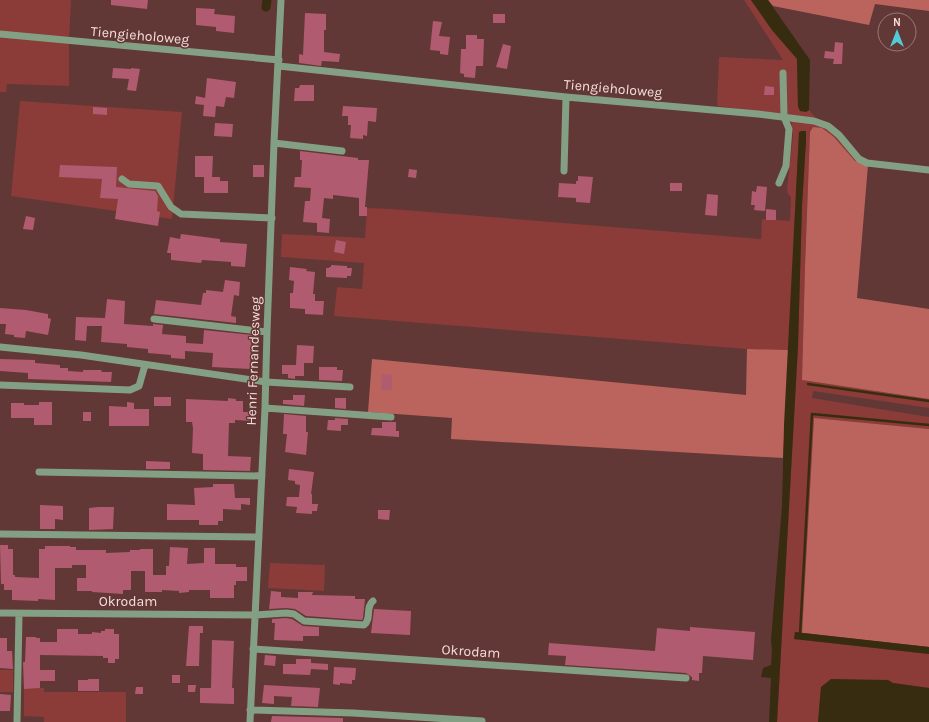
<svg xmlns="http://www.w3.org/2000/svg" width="929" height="722" viewBox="0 0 929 722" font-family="Karla,sans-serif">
<rect width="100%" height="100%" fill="#613835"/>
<path fill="#8b3b38" d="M0,0H71L69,41V86L7,84L6,92H0Z
M744,0H751L772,30L797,59L798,107L806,112L809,110L815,117H797L717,106L719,57L783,60Z
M20,101L182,112L172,219L11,196Z
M791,120L823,126L833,133L863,163L855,161L834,137L813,127L810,132L805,267L802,380L929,399V408L813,391L812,398L929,417V429L814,418L802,633L795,632L794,639L929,654V688L893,683L887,680L821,687L818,722H777L798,346L802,205L806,141L799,132L789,350L747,349L334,316L337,287L362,289L364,263L281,257L282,234L365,238L367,208L392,209L761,239L762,219L790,221L791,197L788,194L787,189L793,135Z
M270,563L325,565L324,591L268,588Z
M0,670H13V692H0Z
M24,688H44V692H126V722H44V717L24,716Z"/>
<path fill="#bb645e" d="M768,0H929V11L875,4L869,25L773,6Z
M813,127L822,128L834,137L855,161L868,165L857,298L929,309V399L802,380L805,267L810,132Z
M747,349L789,350L783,458L451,439L452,418L368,412L372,359L746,395Z
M814,418L929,429V647L802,633Z"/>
<path fill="#382c10" d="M751,0H768L810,60L809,110L806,112L800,111L798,107L797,59L772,30Z
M801,131H806V141L802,205L798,346L777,722H769L771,678L761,677L763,668L771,665L772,650L771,640L782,506L784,425L799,132Z
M795,632L929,647V654L794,639Z
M831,679L888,680L893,683L929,688V722H818L821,687Z"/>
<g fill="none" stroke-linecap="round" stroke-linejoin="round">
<path stroke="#382c10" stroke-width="2.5" d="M808,384L929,401
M800,635L812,414L929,425"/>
<path stroke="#382c10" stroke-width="9" d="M266,7L267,0"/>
</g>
<path fill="#b15b71" d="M111,0H148L147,9L111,5Z
M196,8L215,9L214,14L235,16L234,33L216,31V27L196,25Z
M305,13L326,14V30H324V52L340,54L339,62L322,61L321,66L299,63V54L303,55Z
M493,14H505V23H493Z
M433,21L442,22L439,36L450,37L448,55L440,54V51L430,50Z
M466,35H477V39H484L483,66H476L475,78L464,77V74L460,73L461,49H466Z
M835,42L843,43L842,64H833L834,59L824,58L825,51L834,52Z
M503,44L511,46L507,69L496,67Z
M113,68L131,69V68L140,69L136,91L127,90L129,79L112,78Z
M207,78L236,82L234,98L226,97L224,107L216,106L215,117L203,116L204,105L195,104L196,96L205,98Z
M300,85H314V101H294L295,88H299Z
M765,86L774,87V95H764Z
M343,106L377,108L376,122L368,121L367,136L363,135V139L350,138L351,125H348V116H342Z
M93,107L107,108V115L93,114Z
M215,123L233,124L232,137L214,136Z
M300,151L358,158V160H369L365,207H367V216H359V198L333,195V199L324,198L322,218L330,219L329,233L317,232V223L303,222L305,201H310L311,188L294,187L295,177H301L302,160H300Z
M195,156H213L212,177H220V181H228V193H204V177H195Z
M60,165L117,167L116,187L155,191L158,196L157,211L160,212L158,226L115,219L118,199L100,198L102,179L59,177Z
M253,165H264V177H253Z
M409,169L417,170L416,178L408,177Z
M578,176L593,177L590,203L576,202V198L558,197L559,183L576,184V181H578Z
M670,183H682V191H670Z
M757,186L767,187L765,211L754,210L755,205H751L752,191L756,192Z
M707,194L718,195L717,216L705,215Z
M766,209L776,210V220H766Z
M26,216L35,218L33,230L23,229Z
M181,234L220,239V242L247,244L245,267L231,266V262L202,260L201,263L171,260V253H167L170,237L180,239Z
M336,240L346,242L344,254L334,252Z
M331,265L347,266V268H352L351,276H347V278L326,277V268H329V267H331Z
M290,267L307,269L306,271L315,272L313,294H315V301H324L323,315L305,314V309L290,308V293H293L294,281L289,280Z
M225,280L240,282L239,296L234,295L231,316L236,317V323L154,314L156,300L201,305L203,293H206V290L223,292Z
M107,299L125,301L124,324L153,326V324L163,325L162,334L186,336V343L203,344L204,330L252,335L250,369L212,367L213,353L185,351V359L171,358V355L148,353V349L127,347V344L101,342L102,326H87L86,341L75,340L76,317L105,318Z
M0,308L26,310L48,314V318L51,319L48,335L26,331L25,338L14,337V335L5,334L6,324H0Z
M297,345L314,346L313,363H304V376H295V379L288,378V374H282V365H296Z
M0,359L35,360V363L60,365V368H68V371L83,372V370H102L101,372H112L111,382L28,379V373L0,371Z
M319,367H337V370H343L342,381L319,380Z
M382,374L392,375V390H381Z
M293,395H305L304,406L283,404V400H293Z
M154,397H171V406H154Z
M228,398L236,399V401H243V412H252V421L235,420V423H229L228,456L251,457L250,471L203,470V454L192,453L193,428L192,422H186V399L228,401Z
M335,398H346V409L335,408Z
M39,402H52V425H34V418H11V403H24V405H39Z
M127,402L134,403V409H149V426H109V406L127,407Z
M83,412H91V421H83Z
M284,414L306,416V432H308L306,455L285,452L287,434H283Z
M335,418L348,419V425H341V431L327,430L328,420H335Z
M382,422H396V431H399V437L371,435L372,428H382Z
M146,461L170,462V469H146Z
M289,469L314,472L311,494H312V504H318L317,511H312V514L296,513L297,507L286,506L287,497H299L300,485L295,484V481L288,480Z
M213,484H234L235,498H250V505L241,504V510L223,509V521H218V525H199V520H167V504L195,505L194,488L213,487Z
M40,505L63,506V520L55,519V529H40Z
M98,507H114L113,529L89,530V508Z
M378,510H390L389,520L378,519Z
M0,545H8V549H13V575H15V577L39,578V549H45V546H70V547H76V550H106V553L130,552V550H140V549H153V575H166V566H169L170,547L188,548L187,564L204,563V548H215V564H236V567H247V581H236V585H234V598H210V590H189V592L179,593V591L162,590V592H145V571H131V590H123V594L92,592V591H77V578H86V565H72V568H55V600L38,599V601L12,600V590H4V584H1Z
M271,591L281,592V597L298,598V592H313L312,595L355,596V599H365L363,618L362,620L306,616L295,609L286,608L269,609Z
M374,609L411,611L410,635L371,633Z
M286,618L292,619L303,626L319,627V636H303V641L274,640L275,623H272V619Z
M189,626H203V633H200L199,666H186Z
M690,627L755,632L753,660L703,656L702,673H699V681L692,680V677L686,673L565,665L566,656L548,655L549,643L655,651L657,628L690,631Z
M57,629H78V634H92V632L101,633V631H105V629H114V634H119V659H115V663H108V658H103V656L40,655V670H55V681H40V688L24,689L23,662H25L26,637H36V638H40V642H57Z
M0,638H7V651H12L13,669L0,668Z
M212,640L234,641L232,688H234V704L200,703V688H211Z
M265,655L276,656L275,666L264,665Z
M296,659H311V663L328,664V670L311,669L310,675L283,674V664H296Z
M334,667L356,668L355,680H352V684L340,683V685L333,684Z
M172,675H180V683H172Z
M88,679H99V691H78V680H88Z
M188,685H196L195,692H188Z
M264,685L320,688L318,707L291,706L292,697L274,696V704L262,703Z
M136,687H143V694H135Z
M0,694L11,695L10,711H0Z
M272,716L343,718V722H271Z"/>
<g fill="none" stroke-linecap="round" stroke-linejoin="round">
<path stroke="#84a084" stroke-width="7" d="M0,34L279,60
M279,66L566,97L758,114L814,121L828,126L839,135L859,159L867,163L929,170
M274,143L342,151
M564,171L566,97
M122,179L129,184L158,186L171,207L181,214L272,218
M779,183L786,166L789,129L784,117L783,73
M154,319L267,332
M0,347L81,355L266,382L350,387
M0,385L130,390L139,386L145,365
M265,408L391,417
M39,472L262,476
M0,534L259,537
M0,613L255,615L286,613L294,614L304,621L364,625C372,619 365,607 373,601
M253,649L686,678
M250,710L353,713L482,721
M17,722L19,614
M250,722L265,408L267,332L274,143L281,0"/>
</g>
<g text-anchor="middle" stroke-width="3" stroke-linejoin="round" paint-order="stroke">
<g font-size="14" fill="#f7ddda" stroke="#613835">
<text transform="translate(140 35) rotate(5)" y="5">Tiengieholoweg</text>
<text transform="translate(613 88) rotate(5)" y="5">Tiengieholoweg</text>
<text transform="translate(253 361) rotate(-88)" y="5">Henri Fernandesweg</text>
<text x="128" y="606">Okrodam</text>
<text transform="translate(471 651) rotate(4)" y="5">Okrodam</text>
</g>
</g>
<g transform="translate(897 32)"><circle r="19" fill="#613835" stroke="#9d7a77"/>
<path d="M0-3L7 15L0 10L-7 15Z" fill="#52cbd8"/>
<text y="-6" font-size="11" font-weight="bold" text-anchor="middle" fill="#f7ddda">N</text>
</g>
</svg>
